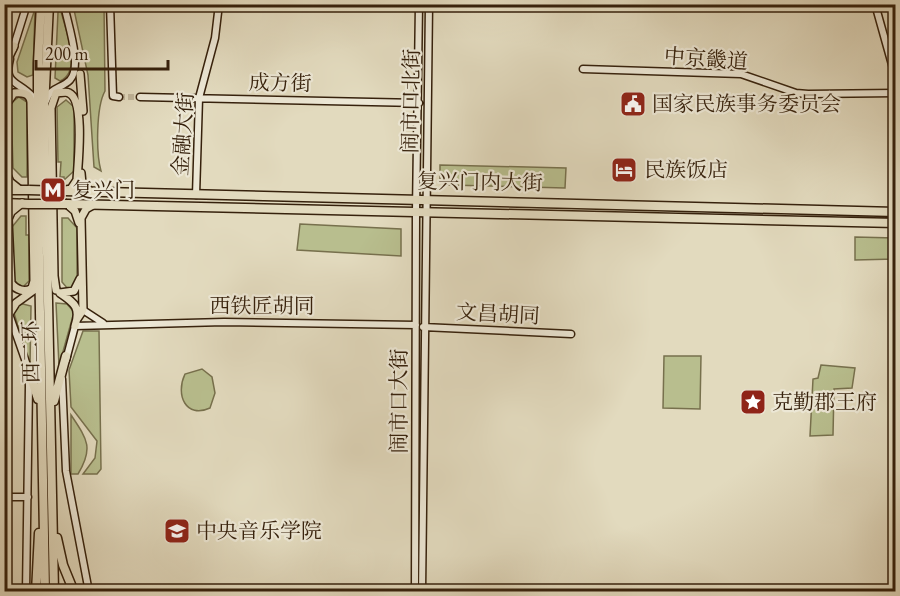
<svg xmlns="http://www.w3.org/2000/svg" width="900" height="596" viewBox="0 0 900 596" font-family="'EB Garamond','Noto Serif SC',serif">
<rect width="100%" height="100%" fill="#e2dabe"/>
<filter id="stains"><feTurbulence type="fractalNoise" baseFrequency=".00333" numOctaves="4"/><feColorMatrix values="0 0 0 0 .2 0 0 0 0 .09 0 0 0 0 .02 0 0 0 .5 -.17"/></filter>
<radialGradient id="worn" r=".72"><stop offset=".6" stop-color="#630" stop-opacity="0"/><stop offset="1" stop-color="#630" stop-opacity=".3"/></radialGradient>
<path fill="#b8be8e" stroke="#77704d" stroke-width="1.5" d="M73,5H104L105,91C96,107 96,153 101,171L94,167L88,75Z
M35,9L33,75L27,77L18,72L17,62Z
M61,11C65,29 83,71 60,81L55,78L58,12Z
M19,97L27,102V177H22L13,168L11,103Z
M66,100L74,107V171L64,180V177H60L61,162H58L57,107Z
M440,165L566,168L565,188L448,185L440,181Z
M21,216H26V235H29V281L23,287L17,286L13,280L12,227Z
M62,218H68L77,228V282L74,288L68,289L62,282Z
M300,224L401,229V256L297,250Z
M855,237L895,238V259L855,260Z
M19,303L31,306L30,366L14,313Z
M56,303L67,304L74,312L59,366Z
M83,331H99L101,469L97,474H83L95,458L97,441L71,407L69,370Z
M664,356H701L700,409L663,408Z
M821,365L855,368L852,388L834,389L833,435L810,436L813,379L818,378Z
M202,369L212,377L215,393L210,408C186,419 175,395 185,374Z
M71,415C87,439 94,448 78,474H71Z"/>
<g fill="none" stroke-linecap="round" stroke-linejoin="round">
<path stroke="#c0b59a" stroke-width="6" stroke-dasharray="6 3" stroke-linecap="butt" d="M119,97H140"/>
<g stroke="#36210c" stroke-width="9">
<path id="secondary" d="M110,4L113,96L119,97
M875,4L896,79
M13,49L27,4
M10,59C3,85 19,81 33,97
M583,69L741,74L796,93L808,94L896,93
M140,97L419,103
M46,101C50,87 61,89 70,80C83,66 67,22 64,4
M196,195L199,98L215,38L219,4
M83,310L103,323
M9,314L28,368L29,386L26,592
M423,327L571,334
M66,360L75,326L224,322L416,325
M62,379L66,471L89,592
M4,497H28
M415,592L416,211L419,4
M422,592L429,4"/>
</g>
<g stroke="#36210c" stroke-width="10">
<path id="primary" d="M4,67L14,46
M80,74L83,111
M81,173L82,184L92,193
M20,190L10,182L7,175V103L14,93C22,92 30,93 31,102L34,281L32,288C25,293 16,290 11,283L8,219L11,212L22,203
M67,204L75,211L79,223
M5,270V305L9,314
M56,290L54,276L51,108L56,93C60,93 66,91 69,93C85,100 78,163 77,180L71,189L66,190
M60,293L74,291L80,279
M60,293C75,303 81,308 75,326
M9,314L16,303L34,290
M77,319L83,310L81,218L86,209L93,205"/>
</g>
<g stroke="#36210c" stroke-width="11">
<path id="highway" d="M41,4L38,63V200L45,592
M49,4L44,108L54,592
M4,190H29
M64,191L896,212
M4,203L29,204
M67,204L896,223
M28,368L38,399
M54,401L66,356
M57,538L63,565L74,592
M36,592L39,533"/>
</g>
<use href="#secondary" stroke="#ece7d5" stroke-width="6"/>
<use href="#primary" stroke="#e2dabe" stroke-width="7"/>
<use href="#highway" stroke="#e2dabe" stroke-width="8"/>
<g stroke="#36210c" stroke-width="11" stroke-linecap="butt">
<path id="highway-bridge" d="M29,190L64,191
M29,204H67"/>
</g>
<use href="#highway-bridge" stroke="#e2dabe" stroke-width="8"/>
</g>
<defs>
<g id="civic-square" transform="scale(1.35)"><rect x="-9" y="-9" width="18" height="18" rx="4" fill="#8f2418" stroke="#ece7d5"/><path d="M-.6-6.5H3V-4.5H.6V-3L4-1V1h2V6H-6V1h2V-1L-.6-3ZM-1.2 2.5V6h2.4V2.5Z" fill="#fff"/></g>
<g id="hotel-square" transform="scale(1.35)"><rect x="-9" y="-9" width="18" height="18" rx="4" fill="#8f2418" stroke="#ece7d5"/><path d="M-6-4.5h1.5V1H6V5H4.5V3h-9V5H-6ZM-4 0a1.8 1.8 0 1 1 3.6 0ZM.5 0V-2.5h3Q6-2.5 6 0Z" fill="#fff"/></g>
<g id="metro-square" transform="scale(1.35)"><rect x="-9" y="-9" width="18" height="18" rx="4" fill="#8f2418" stroke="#ece7d5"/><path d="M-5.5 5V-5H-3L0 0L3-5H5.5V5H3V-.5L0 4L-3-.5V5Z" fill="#fff"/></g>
<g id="sight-square" transform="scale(1.35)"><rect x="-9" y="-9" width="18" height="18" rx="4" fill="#8f2418" stroke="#ece7d5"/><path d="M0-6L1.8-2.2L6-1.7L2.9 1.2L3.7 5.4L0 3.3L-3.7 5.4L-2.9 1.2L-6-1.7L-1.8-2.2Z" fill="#fff"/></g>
<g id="university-square" transform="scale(1.35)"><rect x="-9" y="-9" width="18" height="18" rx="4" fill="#8f2418" stroke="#ece7d5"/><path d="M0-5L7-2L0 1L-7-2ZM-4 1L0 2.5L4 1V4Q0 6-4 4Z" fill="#fff"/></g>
</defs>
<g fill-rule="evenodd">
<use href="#civic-square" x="633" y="104"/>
<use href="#hotel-square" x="624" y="170"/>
<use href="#metro-square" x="53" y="190"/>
<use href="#sight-square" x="753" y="402"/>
<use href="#university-square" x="177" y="531"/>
</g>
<g text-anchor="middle" stroke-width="4.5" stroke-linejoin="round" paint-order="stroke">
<g font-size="21" fill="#36210c" stroke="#ece7d5">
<text transform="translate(706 59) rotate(4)" y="7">中京畿道</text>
<text transform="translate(280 83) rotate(1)" y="7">成方街</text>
<text transform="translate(411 101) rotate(-89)" y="7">闹市口北街</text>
<text transform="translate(183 134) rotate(-86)" y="7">金融大街</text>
<text transform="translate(480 182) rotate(1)" y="7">复兴门内大街</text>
<text x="262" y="313">西铁匠胡同</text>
<text transform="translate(498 314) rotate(3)" y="7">文昌胡同</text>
<text transform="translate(31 352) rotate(-91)" y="7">西二环</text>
<text transform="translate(399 401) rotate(-90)" y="7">闹市口大街</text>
</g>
<g font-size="21" fill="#36210c" stroke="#ece7d5" text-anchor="start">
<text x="652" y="111">国家民族事务委员会</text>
<text x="644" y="177">民族饭店</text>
<text x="72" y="197">复兴门</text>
<text x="772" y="409">克勤郡王府</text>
<text x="196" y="538">中央音乐学院</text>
</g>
</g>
<rect width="900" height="596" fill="none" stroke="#e2dabe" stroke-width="24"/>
<rect x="6" y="6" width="888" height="584" fill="none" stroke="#36210c" stroke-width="3"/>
<rect x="12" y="12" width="876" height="572" fill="none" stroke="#36210c" stroke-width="1.5"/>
<path d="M36 60v9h132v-9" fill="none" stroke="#36210c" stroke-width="3"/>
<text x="45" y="60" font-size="18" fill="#36210c" stroke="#ece7d5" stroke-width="4.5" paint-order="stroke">200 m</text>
<rect width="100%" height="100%" filter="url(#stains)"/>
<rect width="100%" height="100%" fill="url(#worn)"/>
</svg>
